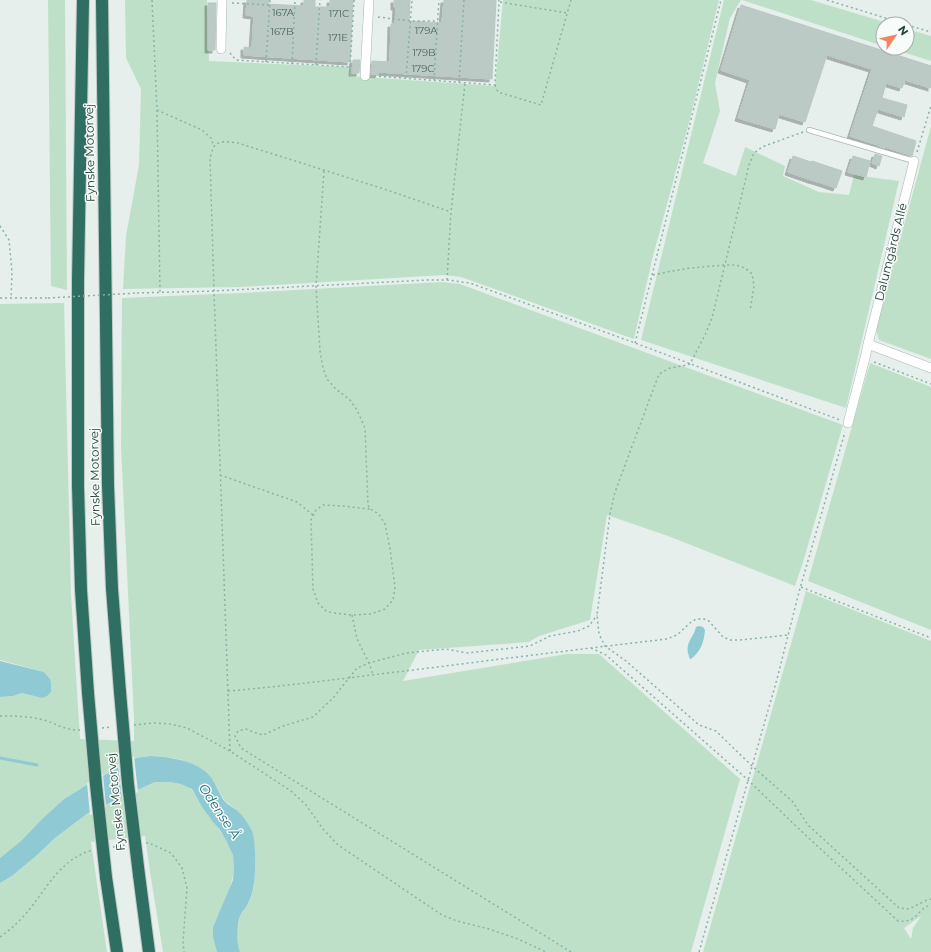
<svg xmlns="http://www.w3.org/2000/svg" width="931" height="952" viewBox="0 0 931 952" font-family="Montserrat,sans-serif">
<defs>
<filter id="shadow"><feDropShadow dx="-3" dy="3" stdDeviation="0" flood-color="#0004"/></filter>
</defs>
<rect width="100%" height="100%" fill="#e6efeb"/>
<path fill="#bfe0c8" fill-rule="evenodd" d="M48,0H65L67,290L51,286Z
M125,0H207L209,61L349,67L350,76L495,86L503,0H719L691,115L652,260L634,339L461,277L444,275L241,287L123,289L126,236L139,165L141,89L126,58Z
M724,0H741L730,18L715,83L720,111L703,163L736,176L745,147L785,166L783,176L819,192L849,195L854,175L899,181L846,408L641,340Z
M742,0H811L891,24H883V46Z
M907,29L931,36V61L890,48H907Z
M931,126V359L879,340L876,329Z
M442,282L460,284L843,425L803,562L795,586L668,536L607,515L590,620L539,636L529,642L419,650L403,681L567,654H599L740,779L691,952H240L238,947L237,934L240,916L248,903L254,887L255,864L254,846L236,810L225,801L208,774L195,766L178,759L165,757L150,756L136,758L85,786L64,799L42,819L22,840L0,858V697L13,696L22,693L42,698L51,692V683L50,679L44,672L0,660V304L64,303L71,595L80,739L134,741V718L121,446L122,298L241,293Z
M870,363L931,387V630L808,581Z
M806,591L931,641V952H703ZM921,916L913,928L911,939L904,928Z
M155,782C166,782 184,780 192,790C197,797 200,804 205,811C215,825 228,838 233,855C238,875 226,896 219,914C217,918 214,923 213,928C213,933 216,947 217,952H163L150,872L145,836L91,842L107,952H0V883L12,876L36,856L55,838L88,813Z"/>
<path fill="#8ec9d4" d="M699,626L703,627L705,630C704,642 701,651 691,659H690C683,643 693,640 696,627Z
M0,661L44,672L50,679L51,682V692L47,696L42,698L22,693L13,696L0,697Z
M150,756C170,757 192,760 207,773C213,778 219,793 223,799C226,804 231,806 235,809C242,814 248,823 252,831C256,841 256,878 253,889C252,893 250,899 248,903C246,908 242,911 240,916C237,926 236,943 240,952H217L213,937V927L233,880L234,867L233,855L227,842L220,830L213,822L202,807L192,789L181,784L171,782H155L88,813L55,838L36,856L12,876L0,883V858L22,840L42,819L64,799L85,786L136,758Z"/>
<path fill="#e6efeb" d="M134,756L138,792L122,799L118,765Z
M103,774L106,807L90,815L87,783Z"/>
<g fill="none" stroke-linecap="round" stroke-linejoin="round">
<path stroke="#8ec9d4" stroke-width="3" d="M0,758L37,765"/>
</g>
<path fill="#bbcac4" stroke="#b8c9c2" filter="url(#shadow)" d="M247,0H269L268,4L304,6V0H315V7H330V0H353L350,62L244,55V47L252,48L254,16L246,15Z
M394,0H410L409,21L442,23L444,0H496L492,79L378,72V75L371,74L372,61L390,62L391,24H395L396,7H394Z
M208,3H216L215,50H208Z
M741,5L931,66V88L905,80L902,88L886,83L882,98L907,105L904,117L878,109L872,126L916,141L912,156L885,147V148L878,146V145L850,136L872,69L827,55L805,122L779,114L775,129L738,118L750,80L721,70Z
M353,60H360L359,73H352Z
M875,154L882,156L879,166L872,163Z
M793,156L811,162L812,161L842,171L836,188L818,182L811,180L788,172Z
M853,156L870,161L866,177L848,172Z"/>
<g fill="none" stroke-linecap="round" stroke-linejoin="round">
<g stroke="#a8b8b2" stroke-width="6">
<path id="service" d="M809,130L914,161"/>
</g>
<g stroke="#a8b8b2" stroke-width="10">
<path id="minor" d="M221,49L222,0
M365,76L369,0
M868,344L931,368
M848,423L865,358L868,344L914,161"/>
</g>
<g stroke="#c2cac8" stroke-width="14">
<path id="motorway" d="M83,0L78,280V486L81,590L88,693
M102,0L108,485L112,589L120,692
M139,875L149,952
M106,877L117,952"/>
</g>
<path stroke="#86b3a5" stroke-width="1.5" stroke-dasharray="2 3" stroke-linecap="butt" d="M152,0L157,110L160,292
M354,0L350,67L351,75H356
M827,0L905,24
M500,2L567,13
M232,3L270,5
M378,17L411,21H438
M907,25L931,32
M230,53L236,60L350,67
M266,62L270,0
M292,64L295,0
M316,65L320,0
M374,76L495,85L499,0
M406,78L412,0
M434,80L439,0
M459,82L464,0
M495,85L498,92L541,105L571,0
M157,110L202,130L212,139L213,146
M803,132L762,147L754,153L749,165L712,318L705,335L690,364L682,366L670,368L659,374L615,492L610,514L597,615L599,634L605,646L626,661L699,725L716,731L752,766L792,801L808,825L899,908L909,909L927,900L931,899
M917,152L931,106
M324,171L316,286L320,351L323,368L327,379L336,389L350,400L357,410L365,428L368,505L370,509L379,514L385,524L390,549L395,587L393,600L385,609L371,614L352,615L333,613L326,611L318,603L313,589L311,520L316,510L323,505L342,506L370,509
M0,226L9,240L12,272L11,298
M653,275L667,272L690,268L725,265H736L745,268L752,274L754,286L750,311
M447,280L451,212L465,83
M137,293L214,291L427,280H447L470,283L635,343L840,420
M0,298H48
M635,343L721,0
M874,362L931,384
M220,475L297,502L313,515
M801,587L931,638
M352,615L357,639L369,663L373,675
M591,648L606,655L748,780L798,828L898,921C919,923 916,909 931,905
M228,691C287,686 346,678 405,671C493,660 580,649 667,639L677,635L690,623L696,619H704L709,621L723,637L730,640H740L788,635
M0,716C17,716 30,716 47,721C58,725 68,731 80,730
M134,725L154,723L171,724L187,728L230,751L291,791L306,805L323,829L338,845L442,915L457,921L489,929L518,939L546,952
M102,728L112,727
M230,751L214,291L210,158C211,155 212,151 213,148C218,139 229,142 238,143L384,189L451,212
M146,843H149L171,853L182,868L187,888L183,943L184,952
M113,847L125,845
M0,937C11,929 21,920 29,910C48,886 62,858 93,850
M571,952L241,748L235,736L238,731L246,729L253,732L263,735L283,726L313,717L333,698L357,668L369,663L406,653L446,649L467,653L530,646L550,636L578,631L589,626L597,615
M699,952L777,679L799,592L845,432"/>
<use href="#service" stroke="#fff" stroke-width="4.5"/>
<use href="#minor" stroke="#fff" stroke-width="9"/>
<use href="#motorway" stroke="#2f6f62" stroke-width="12"/>
<g stroke="#c2cac8" stroke-width="14" stroke-linecap="butt">
<path id="motorway-bridge" d="M120,692L128,784L139,875
M88,693L96,785L106,877"/>
</g>
<path stroke="#86b3a5" stroke-width="1.5" stroke-dasharray="2 3" stroke-linecap="butt" d="M48,298L137,293"/>
<use href="#motorway-bridge" stroke="#2f6f62" stroke-width="12"/>
</g>
<g text-anchor="middle" stroke-width="3" stroke-linejoin="round" paint-order="stroke">
<g font-size="10" fill="#4a645c">
<text x="283" y="16">167A</text>
<text x="339" y="17">171C</text>
<text x="426" y="34">179A</text>
<text x="282" y="35">167B</text>
<text x="338" y="41">171E</text>
<text x="424" y="56">179B</text>
<text x="423" y="72">179C</text>
</g>
<g font-size="12" fill="#24423a" stroke="#f7fbf9">
<text transform="translate(90 153) rotate(-91)" y="4">Fynske Motorvej</text>
<text transform="translate(891 252) rotate(-76)" y="4">Dalumgårds Allé</text>
<text transform="translate(95 477) rotate(-91)" y="4">Fynske Motorvej</text>
<text transform="translate(116 802) rotate(-96)" y="4">Fynske Motorvej</text>
</g>
<g font-size="13" font-style="italic" fill="#1c6f80" stroke="#f7fbf9">
<text transform="translate(220 811) rotate(56)" y="5">Odense Å</text>
</g>
</g>
<g transform="translate(895 36) rotate(56)"><circle r="19" fill="#f7fbf9" stroke="#a3b1ad"/>
<path d="M0-3L7 15L0 10L-7 15Z" fill="#f4845f"/>
<text y="-6" font-size="11" font-weight="bold" text-anchor="middle" fill="#24423a">N</text>
</g>
</svg>
